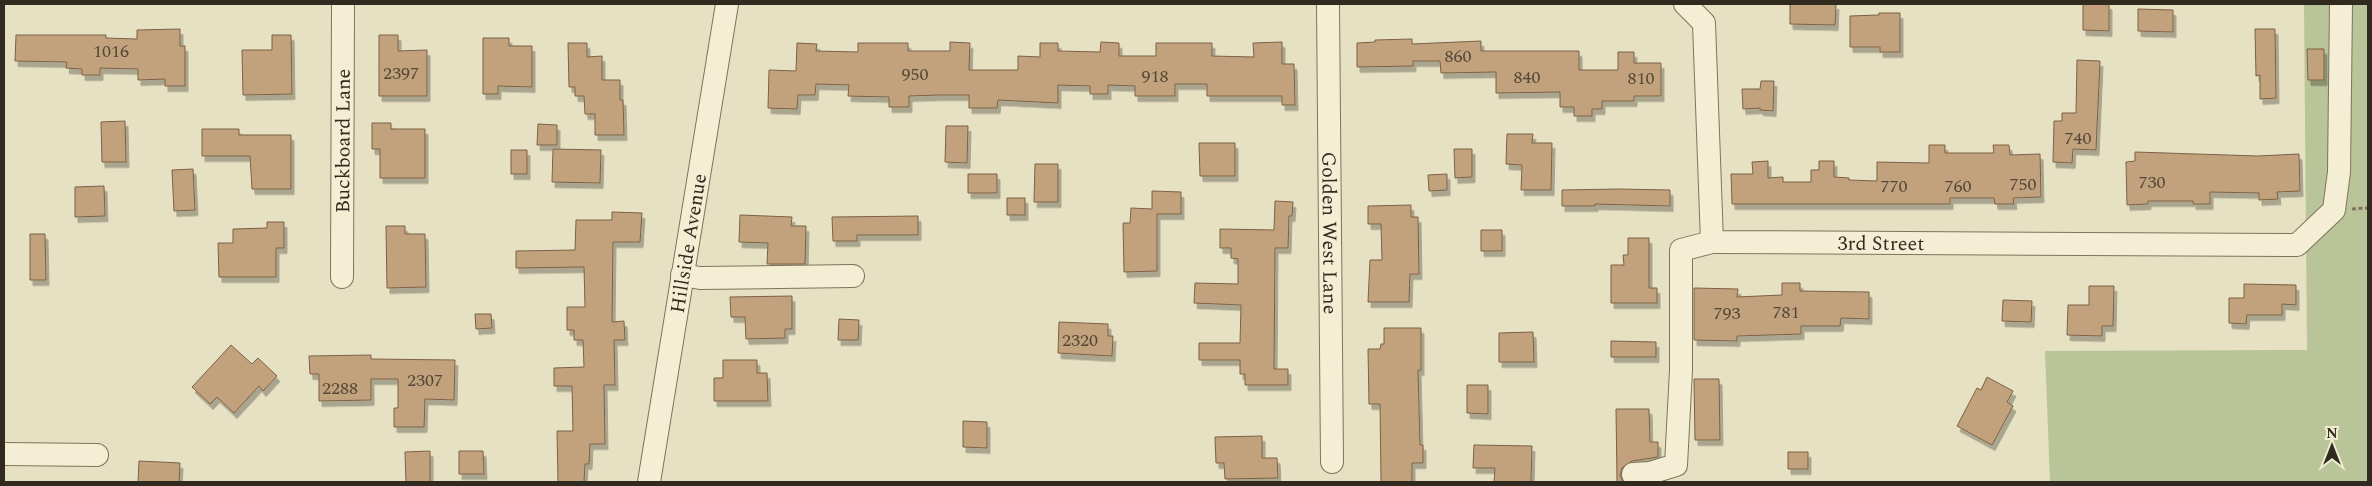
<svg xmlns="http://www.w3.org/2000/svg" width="2372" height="486" viewBox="0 0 2372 486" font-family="Spectral,serif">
<defs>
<filter id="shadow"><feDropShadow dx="3" dy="5.5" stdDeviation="0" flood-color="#0004"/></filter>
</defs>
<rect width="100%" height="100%" fill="#e7e1c3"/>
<path fill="#b9c498" d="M2304,4H2368V482H2050L2045,351L2307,350Z"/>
<path fill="#c1a27d" stroke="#7b6145" filter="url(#shadow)" d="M1790,4H1836L1835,25L1790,24Z
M2083,4H2109V31L2083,30Z
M2138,9L2173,10V32L2138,31Z
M1879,13H1900V52H1880V47H1850V16L1879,15Z
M180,29V46H185V86H165V79L138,80V69L100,68V75H82V69L66,68L67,62L15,61L16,35H106V38L137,39V30Z
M2255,29H2275L2276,98L2260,99V75L2256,76Z
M272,35H291L292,94L243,95L242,50H272Z
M379,35H398V51L427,50V96H379Z
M483,38H509V46H532V87L498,86V94H483Z
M1412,39V44L1481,41V51H1579V70H1618V52H1634V63H1661V96H1634V101H1602V109H1592V116H1574V107H1560V92L1496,93V72L1441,73L1440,61H1413V66L1357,67V43L1375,42V40Z
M950,42L970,43L969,70H1018V56L1040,57V43H1058V51L1100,52L1101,42L1119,43V56H1156V43H1212V56L1254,57L1253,43L1282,42V64H1294L1295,105H1282V96H1207V84H1175V96H1135V86L1108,85V94H1090V86L1058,85V103L998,100L997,108H969V95H938L909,96V107H889V97L848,96L849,85L816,84L815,95H798L797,109L768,108L769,70L796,71L797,43L817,44L816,51L858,52V43H908V51H950Z
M568,43H587V57L602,56V80H620V100H623L624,135H595V114H585L584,96H575V87H569Z
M2307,49H2324V80H2308Z
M2077,60L2100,61L2096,150L2073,149L2072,163L2053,162L2054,121H2062V113H2076Z
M1761,81H1774L1773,111L1760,110V108L1743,109L1742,89H1760Z
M125,121L126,162H102L101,122Z
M372,123H391V129H425V178H380V149H372Z
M538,124L557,125V145H537Z
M946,126H968L967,163L945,162Z
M202,129H239V135H291V189H252L250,156H202Z
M1507,134H1533L1532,143H1552L1551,190H1521L1522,165L1506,164Z
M1199,143H1235V176H1200Z
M1929,145H1945V153H1994L1993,145H2009L2010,155L2040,154L2041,197L2013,198L2014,204H1995L1994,198H1950V204H1732L1731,174H1753L1752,162L1768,161V178L1783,177V182H1811V170H1819V161H1834V177L1849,178V180L1877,181V162L1929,163Z
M553,149L601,150L600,183L552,182Z
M1454,149H1472V177L1455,178Z
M511,150H527V174H511Z
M2135,152L2258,156L2299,154L2300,191L2277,192L2278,199L2259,200V193L2210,192V204H2193V201H2148V204L2127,205L2126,162L2135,161Z
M1035,164H1058V202H1034Z
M193,169L195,210L174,211L172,170Z
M968,174H997V193H968Z
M1447,174V190L1429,191L1428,175Z
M104,186L105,216L75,217V187Z
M1619,189L1670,190V206L1595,204V206H1562V190Z
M1152,191L1181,192V214H1157V271L1124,272L1123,223H1130L1131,208L1152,209Z
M1007,198H1025V215H1007Z
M1275,201L1293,202L1292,216H1289L1288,248H1275L1274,369H1288V385H1245V374H1240V360H1199V343H1240L1241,305L1194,303L1195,283L1238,284V259L1231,258V248H1220V229L1274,230Z
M1411,205V217H1418L1419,274H1410L1409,302H1368L1370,260H1382L1381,224H1368V206Z
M612,212L642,213L640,242H613L612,322L624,321L625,340H614L615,385H604L605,444H590L589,464H585L584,482H558L557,431H573L572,386H554V368L584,367L583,340H574V330H567V307H585L584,267L516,268V251L575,250L576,220H612Z
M740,215L792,217L791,226H806L805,264H767L768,243L739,242Z
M918,216V235H857V241H833L832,217Z
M267,222H284V248H276V277H219L218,243H233V229L267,228Z
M386,226H405V234H425L426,287L387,288Z
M1481,230H1502V251H1481Z
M30,234H45L46,280H30Z
M1628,238H1649V288H1657V303H1611V265H1624L1623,255H1628Z
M1782,283H1800V291L1869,292V319L1841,318L1840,326H1801V334L1737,336V341L1694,340V288L1738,289L1737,297L1782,295Z
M2244,284L2296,285V305L2282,304V315H2247L2246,324L2229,323V298H2244Z
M2089,286H2114L2113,326H2102V336L2067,335L2068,305H2089Z
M792,296V329H785V338L746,339L745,317H731L730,297Z
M2003,300L2032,301L2031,322L2002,321Z
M475,314H491L492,328L476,329Z
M839,319L859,320L858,340H838Z
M1059,322L1108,324V336H1113L1112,356L1058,353Z
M1384,328H1421V370H1418L1420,445H1423V463H1412V482H1381L1380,404H1369L1368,349H1380L1381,344H1384Z
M1533,332L1534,362H1499V333Z
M1611,341L1656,342V357H1611Z
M231,345L252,364L258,358L277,376L263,391L259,386L234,413L217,397L210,404L192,387Z
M371,355V359L455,360L454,400L425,399L424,427H394V408H398V379H371V400L319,401V374H310L309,356Z
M723,360H757V373H767L768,401H714V378H723Z
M1987,377L2013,391L2007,402L2013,406L1992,445L1957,426L1977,388L1981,390Z
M1694,379H1719L1720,440H1695Z
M1467,385H1488V414L1467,413Z
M1616,409H1649L1650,442H1658V457L1632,461L1622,468L1620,475L1623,482H1617Z
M963,421L987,422V448L963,447Z
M1262,436V458H1277L1278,478L1225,479L1224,463H1216L1215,437Z
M1474,445L1532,446L1531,482H1494L1495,468H1473Z
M430,451V482H406L405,452Z
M459,451H483L484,474H459Z
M1788,452H1808V469H1788Z
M139,461L180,463L179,482H138Z"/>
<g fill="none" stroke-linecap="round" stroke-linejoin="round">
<g stroke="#7f735c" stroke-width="24">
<g id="minor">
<path id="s1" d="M1328,4L1332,462"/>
<path id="s2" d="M1685,4L1704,23L1712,242L2297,245L2334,210L2339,172L2341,4"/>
<path d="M682,275L700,278L853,276"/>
<path id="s3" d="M342,277L343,4"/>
<path d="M4,454L97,455"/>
<path d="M1633,474L1650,473L1676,465L1681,370V250L1712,242"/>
<path id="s4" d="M649,482L727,4"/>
</g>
</g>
<path stroke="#7f735c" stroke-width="3" stroke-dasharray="4 2.5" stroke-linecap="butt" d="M2352,209L2368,208"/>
<use href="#minor" stroke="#f4eed4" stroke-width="22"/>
</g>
<g text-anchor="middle" stroke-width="4.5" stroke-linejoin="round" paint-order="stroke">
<g font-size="18" fill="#554836">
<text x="111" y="57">1016</text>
<text x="1458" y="62">860</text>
<text x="401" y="79">2397</text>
<text x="915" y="80">950</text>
<text x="1155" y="82">918</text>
<text x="1527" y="83">840</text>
<text x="1641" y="84">810</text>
<text x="2078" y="144">740</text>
<text x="2152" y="188">730</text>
<text x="2023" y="190">750</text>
<text x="1894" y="192">770</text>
<text x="1958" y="192">760</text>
<text x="1786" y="318">781</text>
<text x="1727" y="319">793</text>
<text x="1080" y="346">2320</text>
<text x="425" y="386">2307</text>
<text x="340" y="394">2288</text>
</g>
<g font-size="20" fill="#312a1e" stroke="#f0ebd1">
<text dy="7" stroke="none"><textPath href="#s3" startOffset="136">Buckboard Lane</textPath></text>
<text dy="7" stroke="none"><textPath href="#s1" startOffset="229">Golden West Lane</textPath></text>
<text dy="7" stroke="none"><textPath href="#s4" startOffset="242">Hillside Avenue</textPath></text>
<text dy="7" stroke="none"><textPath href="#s2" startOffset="415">3rd Street</textPath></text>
</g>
</g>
<rect width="2372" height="486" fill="none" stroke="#312a1e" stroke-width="10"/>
<g transform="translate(2332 446)" stroke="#f0ebd1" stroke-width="4" paint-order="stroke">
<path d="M0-4L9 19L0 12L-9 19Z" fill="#312a1e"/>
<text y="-8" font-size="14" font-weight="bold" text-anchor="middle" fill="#312a1e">N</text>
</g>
</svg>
